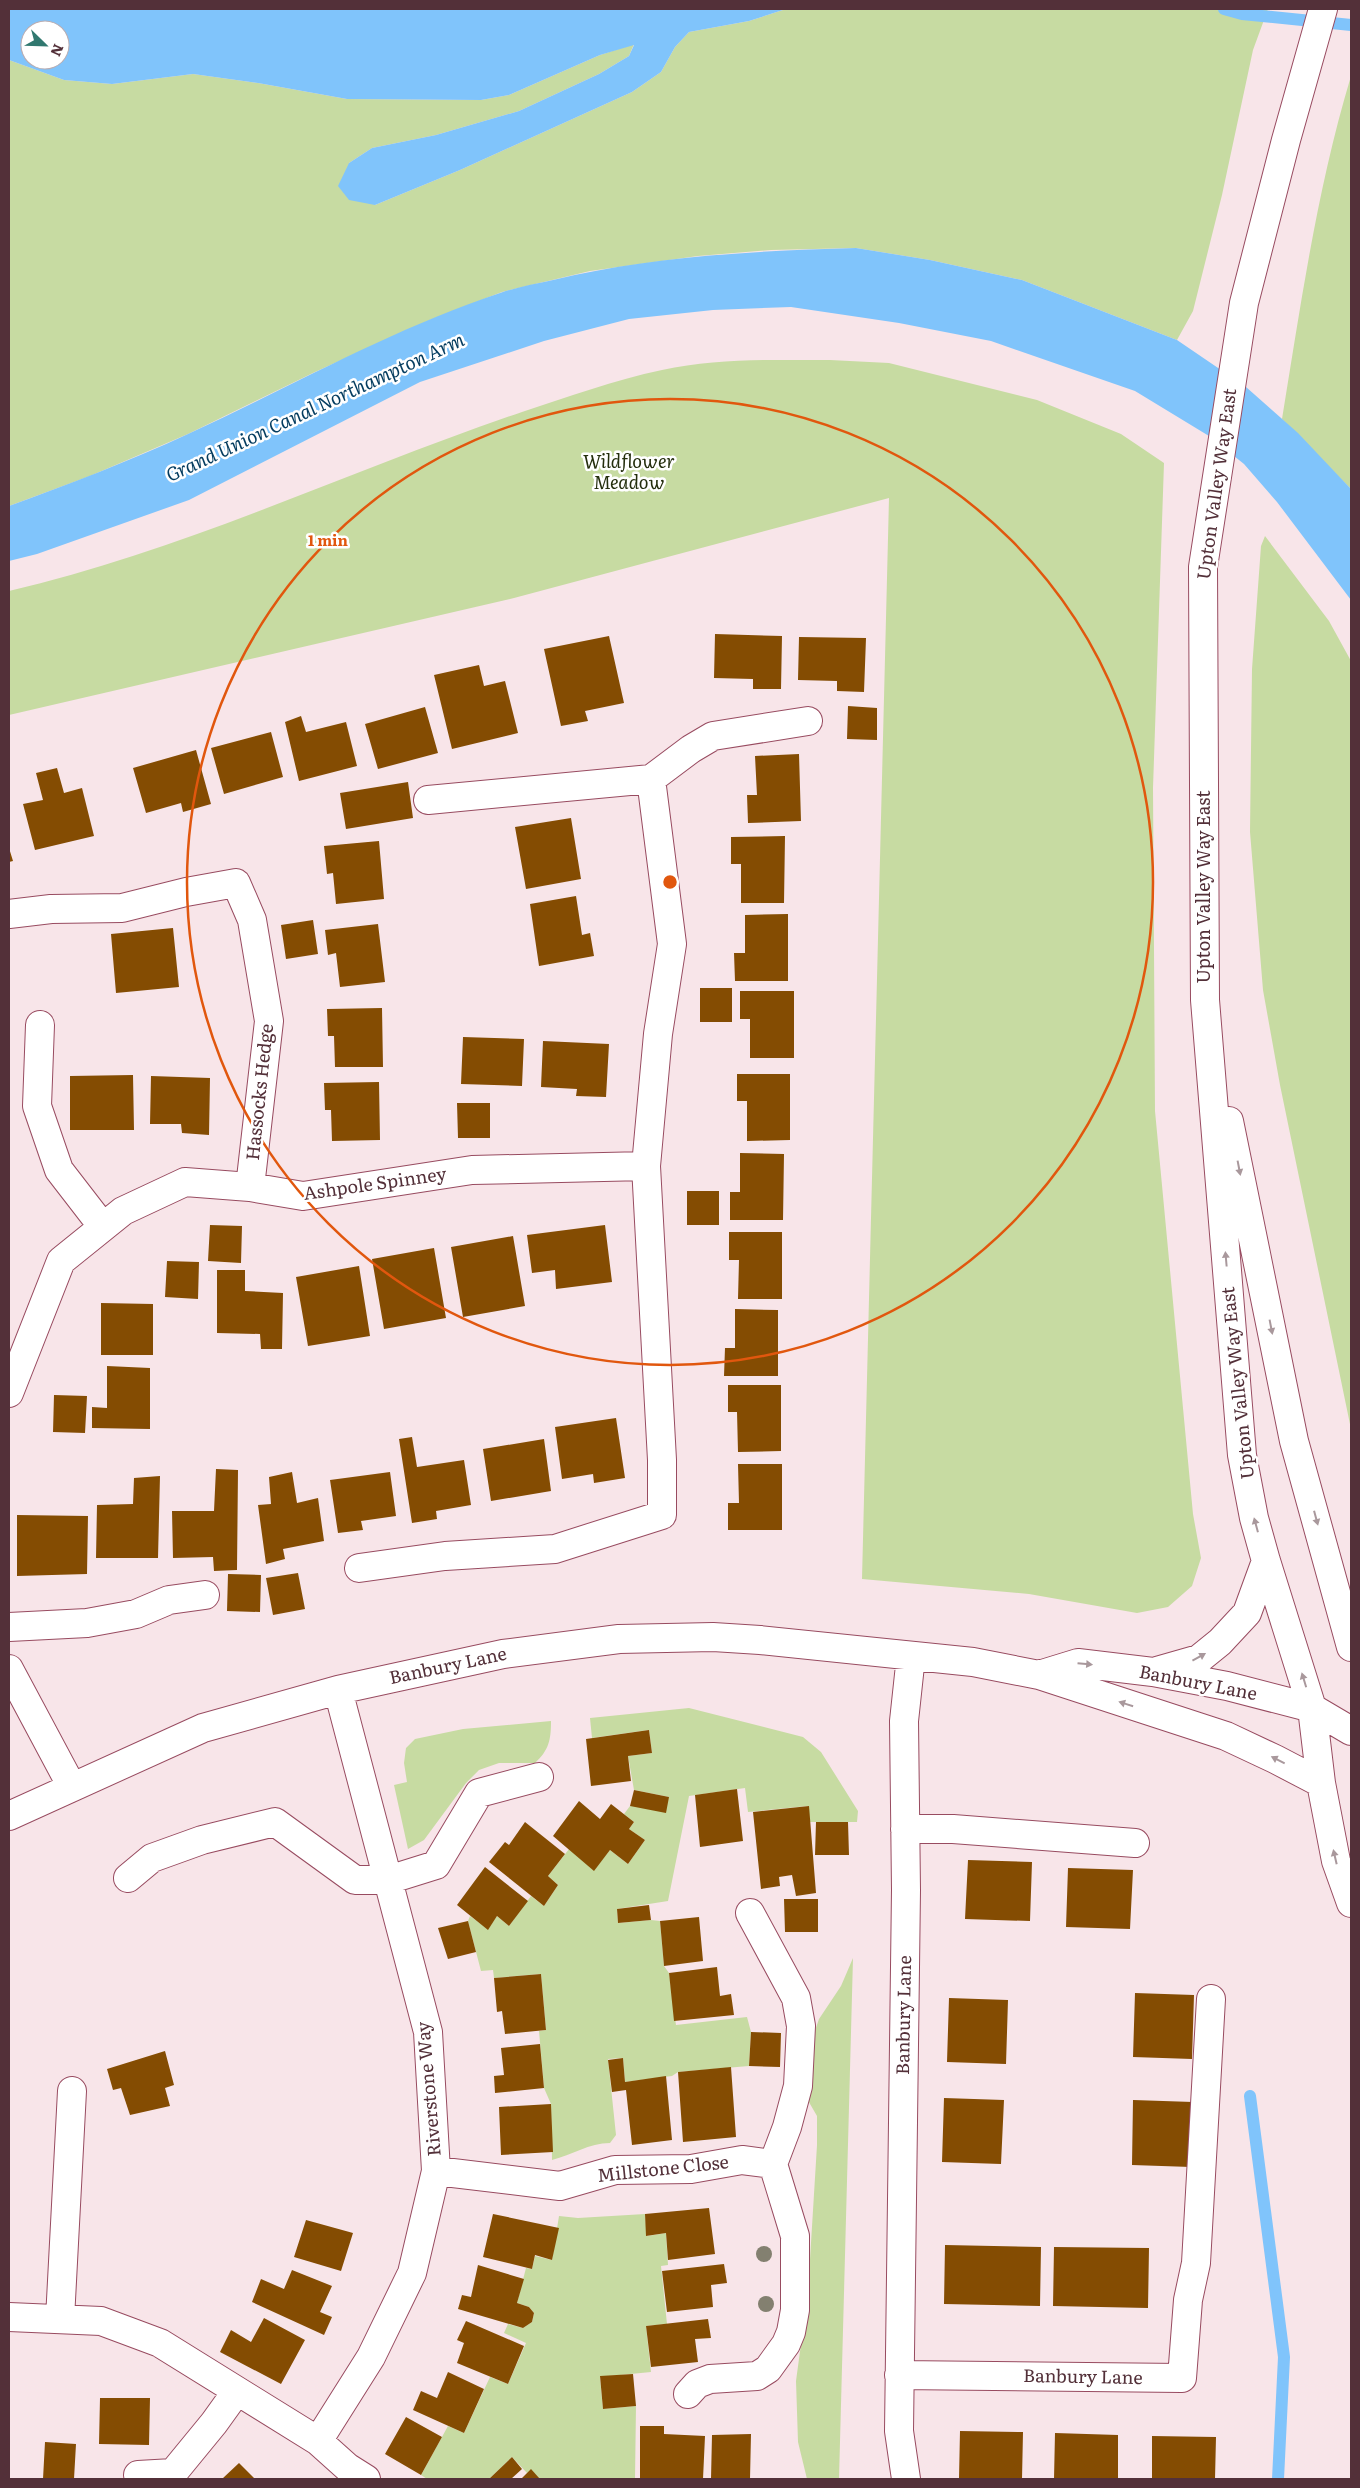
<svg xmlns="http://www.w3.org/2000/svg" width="1360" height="2488" viewBox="0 0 1360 2488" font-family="Literata,serif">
<rect width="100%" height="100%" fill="#f8e5e9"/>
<path fill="#c7dba2" d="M786,9H1268L1253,50L1222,195L1193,311L1177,340L1022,280L930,260L856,248L771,250L698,256L590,271L502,292L430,320L315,372L188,434L90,476L9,506V60L64,80L112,84L193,74L258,83L347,99L481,100L509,95L600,55L634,44L629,56L599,74L519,111L436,135L372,148L349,163L375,205L460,170L632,92L661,72L675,47L689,32L749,21Z
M1351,76V489L1282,419C1301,303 1317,189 1351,76Z
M830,360L889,363L1037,400L1121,434L1164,463L1153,788L1155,1111L1193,1514L1201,1558L1192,1586L1168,1607L1137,1613L1029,1594L862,1579L889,498L514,598L9,715V591C185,550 351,470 522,412C568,397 614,380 662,370C717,358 774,360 830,360Z
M1265,536L1329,621L1351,661V1429L1280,1085L1263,990L1250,832L1252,669L1261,546Z
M689,1708L803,1737L821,1752L858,1811L857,1822H810L808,1806L748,1812L745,1788L689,1796L668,1901L617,1909L618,1923L651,1920L660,1921L664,1966L669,1973L676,2025L747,2017L751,2032L749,2066L678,2072L672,2076L625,2082L623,2058L608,2059L616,2135L610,2143C589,2143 572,2155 552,2160L551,2104L544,2088L539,2031L546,2030L541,1974L494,1978L493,1970L481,1971L468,1921L470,1916L488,1929L497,1916L509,1926L531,1896L544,1906L558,1885L548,1876L569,1849L594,1870L610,1850L628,1864L645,1840L629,1829L634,1822L624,1814L630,1806L669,1797L634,1790L628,1756L652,1753L649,1730L592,1738L590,1718Z
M551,1721C551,1740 549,1750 535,1763H499L479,1770L466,1783L424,1840L408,1849L394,1785L407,1782L404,1763L406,1748L415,1739L463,1729Z
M853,1958L839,2479H807L798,2442L796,2381L808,2292L817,2145V2116L806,2097L809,2048L819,2019L841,1986Z
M645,2214L647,2236L666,2233L668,2265L661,2266L667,2324L646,2326L651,2372L600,2377L603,2409L636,2406L635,2479H540L531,2470L527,2473L512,2457L489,2479H427L421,2475L448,2426L464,2433L490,2377L508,2384L526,2343L504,2333L508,2324L523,2328L532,2322L534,2313L529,2307L517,2303L526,2268L532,2269L535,2256L552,2260L559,2216L578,2218Z"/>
<path fill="#80c4fb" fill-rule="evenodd" d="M9,9H786L749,21L689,32L675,47L661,72L632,92L460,170L375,205L349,200L338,186L349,163L372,148L436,135L519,111L599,74L629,56L634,45L600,55L509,95L481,100L347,99L258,83L193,74L112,84L64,80L9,60ZM30,30H60V60H30Z
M856,248L930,260L1022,280L1177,340L1246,387L1298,433L1351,489V600L1277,502L1244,464L1209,436L1135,391L991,341L899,323L791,307L713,310L629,319L544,341L420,382L189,500L37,554L9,561V506C69,484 130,461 188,434C292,386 392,329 500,293C517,287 535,284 553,280C652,256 755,251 856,248Z"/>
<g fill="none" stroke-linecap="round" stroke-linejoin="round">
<path stroke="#80c4fb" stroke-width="12" d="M1224,9L1242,14L1351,25
M1250,2096L1284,2357L1278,2479"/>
</g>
<path fill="#844c02" d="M715,634L782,636L781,689H753V679L714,678Z
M609,636L624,703L585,711L588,721L561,726L544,649Z
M799,637L866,638L864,692L837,691V681L798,680Z
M479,665L484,686L505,681L518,733L452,749L434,675Z
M848,706L877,708V740L847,739Z
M425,707L438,753L378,769L365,724Z
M301,716L306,732L346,722L357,766L299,781L285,722Z
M271,732L283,777L224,794L211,748Z
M196,750L211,804L183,812L181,803L146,813L133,768Z
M799,754L801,821L748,823L747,795H757L755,756Z
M57,768L64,793L82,788L94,836L35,850L23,804L43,800L36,773Z
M408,782L413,818L346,829L340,793Z
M571,818L581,879L526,889L515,827Z
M785,836L784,903H741V864H731V837Z
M379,841L384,899L336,904L333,873L327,874L324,846Z
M9,848L13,861L9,862Z
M576,896L582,935L590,933L594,956L539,966L530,904Z
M788,914V981H735L734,953H745V915Z
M313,920L318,954L286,959L281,925Z
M378,924L385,982L340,987L336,953L328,955L325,930Z
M173,928L179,987L116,993L111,934Z
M700,988H732V1022H700Z
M740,991H794V1058H750V1019H740Z
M382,1008L383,1067H335L334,1036H328L327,1009Z
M463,1037L524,1039L522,1086L461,1084Z
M543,1041L609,1044L606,1097L576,1096L577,1089L541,1087Z
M737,1074H790V1140L747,1141V1101H737Z
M133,1075L134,1130H70V1076Z
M151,1076L210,1078L209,1135L182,1133L181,1124H150Z
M379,1082L380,1140L332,1141L331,1110H325L324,1083Z
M457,1103H490V1138H458Z
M740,1153L784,1154L783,1220H730V1192H740Z
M687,1191H719V1225H687Z
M210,1225L242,1226L241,1263L208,1261Z
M605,1225L612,1282L556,1289L555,1270L532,1273L527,1235Z
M729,1232H782V1299H738L739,1260H729Z
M513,1236L525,1306L463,1317L451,1247Z
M434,1248L446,1318L384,1329L372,1259Z
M167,1261L199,1262L198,1299L165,1297Z
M359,1266L370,1336L308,1346L296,1277Z
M217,1270H245V1291L283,1293L282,1349H261L260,1334L217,1333Z
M101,1303L153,1304V1355H101Z
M735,1309L778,1310V1376H724L725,1348H735Z
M107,1366L150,1368V1429L92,1428V1407L107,1408Z
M728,1385H781V1451L738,1452L737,1412H728Z
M54,1395L87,1396L85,1433L53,1432Z
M616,1418L625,1478L594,1483L593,1474L562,1479L555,1427Z
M412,1437L417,1467L464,1460L471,1505L436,1511L437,1519L412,1523L399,1439Z
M544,1439L551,1491L491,1501L483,1449Z
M738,1464H782V1530H728V1503H739Z
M216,1469L238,1470L237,1570L214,1571L213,1557L173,1558L172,1511H214Z
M292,1472L297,1503L318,1498L324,1541L283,1549L285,1559L266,1564L258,1505L271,1504L269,1477Z
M390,1472L396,1516L361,1521L363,1530L338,1533L330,1480Z
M160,1476L158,1558H96L97,1505L133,1504L134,1478Z
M17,1515L88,1516L87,1574L17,1576Z
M298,1573L305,1609L273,1615L266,1578Z
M228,1574L261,1575L260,1612L227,1611Z
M649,1730L652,1753L628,1756L631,1781L591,1786L586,1739Z
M737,1789L743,1841L700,1847L695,1795Z
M634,1790L669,1797L666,1813L630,1806Z
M579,1801L600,1819L611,1804L634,1822L629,1829L645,1840L628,1864L610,1850L594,1871L553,1836Z
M809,1806L816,1893L796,1896L792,1875L779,1877L780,1886L761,1889L753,1812Z
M525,1822L565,1854L548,1876L558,1885L544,1906L489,1862L505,1842L509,1845Z
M816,1822H848L849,1855H815Z
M968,1860L1032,1862L1030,1921L965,1919Z
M485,1867L528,1901L509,1926L497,1916L488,1930L457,1905Z
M1068,1868L1133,1870L1130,1929L1066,1927Z
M784,1899H818V1932H785Z
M649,1905L651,1920L618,1923L617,1909Z
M699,1917L703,1961L664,1966L660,1921Z
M468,1921L476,1952L448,1959L438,1928Z
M717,1967L720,1996L731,1994L734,2015L674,2021L669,1973Z
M541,1974L546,2030L505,2034L502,2011L497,2012L494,1978Z
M1135,1993L1194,1995L1192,2059L1133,2057Z
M949,1998L1008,2000L1006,2064L947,2062Z
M751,2032L781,2033L780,2067L749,2066Z
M540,2044L544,2088L495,2093L494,2076L504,2075L501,2048Z
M165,2051L174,2085L165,2088L170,2106L130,2115L121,2088L113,2090L107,2069Z
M623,2058L625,2082L666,2076L672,2140L632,2145L626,2090L612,2092L608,2060Z
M731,2067L736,2137L683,2142L678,2072Z
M944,2098L1004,2100L1001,2164L942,2162Z
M1133,2100L1193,2102L1191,2167L1132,2165Z
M551,2104L553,2152L501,2155L499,2107Z
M709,2208L715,2254L668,2260L666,2233L646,2236L645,2214Z
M493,2214L559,2228L552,2260L535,2255L532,2269L483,2257Z
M306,2220L353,2233L341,2271L294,2257Z
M945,2245L1041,2247L1040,2306L944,2304Z
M1054,2247L1149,2248L1148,2308L1053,2306Z
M724,2264L727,2283L711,2285L713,2307L667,2312L662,2271Z
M478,2265L524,2279L517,2303L529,2307L534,2313L532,2322L523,2328L458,2309L462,2295L471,2297Z
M292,2270L332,2286L320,2312L332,2317L324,2335L252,2302L261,2279L284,2289Z
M264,2318L305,2340L281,2384L220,2352L231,2330L251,2342Z
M708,2319L711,2338L695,2339L698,2362L651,2367L646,2326Z
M466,2321L524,2346L508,2384L457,2363L464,2343L457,2340Z
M448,2372L484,2389L464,2433L413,2410L421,2391L437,2398Z
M633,2374L636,2406L603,2409L600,2376Z
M100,2398H150L149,2445L99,2444Z
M406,2417L442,2437L421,2475L385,2454Z
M640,2426H664V2434L705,2436L703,2479H640Z
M960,2431L1023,2432L1022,2479H959Z
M1055,2433L1118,2435V2479H1054Z
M751,2434L750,2479H711L712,2435Z
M1152,2436L1216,2437L1215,2479H1152Z
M45,2442L76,2444L74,2479H43Z
M512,2457L522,2469L511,2479H489Z
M239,2463L255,2479H222Z
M531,2469L540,2479H521Z"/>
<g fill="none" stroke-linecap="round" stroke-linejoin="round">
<g stroke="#984b60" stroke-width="30">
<path id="minor" d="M1323,9L1286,140L1244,303L1203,567L1205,1000L1242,1455L1254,1518L1266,1561L1312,1708L1321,1783L1336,1861L1351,1903
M428,800L651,779L691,749L713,736L808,721
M9,914L51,909L122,908L186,892L236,883L252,920L269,1021L250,1187
M40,1025L37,1106L59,1170L103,1227
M1229,1121L1294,1441L1351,1647
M9,1393L61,1261L123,1211L185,1182L250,1187L303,1196L472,1170L646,1166
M359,1568L445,1556L555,1549L662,1515V1460L646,1166L658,1034L672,944L651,779
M9,1627L87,1623L136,1614L169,1600L205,1595
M9,1669L72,1787
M1157,1671L1199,1659L1220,1642L1247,1613L1266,1561
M1039,1675L1078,1663L1153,1672L1227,1686L1312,1708L1351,1731
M9,1816L203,1728L338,1690L503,1654L619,1639L713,1637L760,1640L973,1662L1039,1675L1226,1736L1275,1759L1321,1783
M905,1829H953L1135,1843
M128,1878L152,1858L202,1840L275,1822L355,1880H388L436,1865L479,1793L539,1777
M436,2171L560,2186L615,2170L691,2169L742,2160L773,2164
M9,2317L101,2321L160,2343L318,2441L347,2467L366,2479
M60,2319L72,2091
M899,2375L1182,2378L1188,2300L1196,2263L1211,1999
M688,2394L697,2384L710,2379L757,2376L768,2369L786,2344L791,2332L795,2310V2236L773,2164L787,2127L798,2086L801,2026L796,1998L750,1913
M318,2441L371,2357L412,2273L436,2171L428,2032L338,1690
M138,2475L173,2473L214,2423L237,2391
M906,2479L899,2431L906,1890L904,1721L911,1656"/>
</g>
<use href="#minor" stroke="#fff" stroke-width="28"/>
</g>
<g fill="#838070">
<circle cx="764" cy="2254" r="8"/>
<circle cx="766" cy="2304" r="8"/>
</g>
<defs><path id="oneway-solid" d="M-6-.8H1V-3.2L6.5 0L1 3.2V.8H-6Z" transform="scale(1.25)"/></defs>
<g fill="#a9989c">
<use href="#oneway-solid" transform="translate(1239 1168) rotate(79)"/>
<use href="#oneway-solid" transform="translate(1226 1259) rotate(-95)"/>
<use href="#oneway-solid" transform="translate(1271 1327) rotate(79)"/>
<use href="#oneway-solid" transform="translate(1316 1518) rotate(75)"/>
<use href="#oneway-solid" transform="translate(1256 1525) rotate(-105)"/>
<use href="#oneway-solid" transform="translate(1199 1657) rotate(-29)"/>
<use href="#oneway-solid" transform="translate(1085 1664) rotate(5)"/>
<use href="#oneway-solid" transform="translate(1304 1680) rotate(-107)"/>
<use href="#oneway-solid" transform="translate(1126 1704) rotate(-162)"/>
<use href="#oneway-solid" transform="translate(1278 1760) rotate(-153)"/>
<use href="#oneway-solid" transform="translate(1335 1857) rotate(-103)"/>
</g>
<circle fill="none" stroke="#e1570e" stroke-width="2.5" cx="670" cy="882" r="483"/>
<g text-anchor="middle" stroke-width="5" stroke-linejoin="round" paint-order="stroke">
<g font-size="18" font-style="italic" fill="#242e0d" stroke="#fff">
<text x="629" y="468">Wildflower<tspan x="629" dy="21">Meadow</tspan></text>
</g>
<g font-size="18" fill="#533039" stroke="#fff">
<text transform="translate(1217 484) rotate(-82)" y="6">Upton Valley Way East</text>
<text transform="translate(1204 887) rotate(-90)" y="6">Upton Valley Way East</text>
<text transform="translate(260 1092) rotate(-84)" y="6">Hassocks Hedge</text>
<text transform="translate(375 1184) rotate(-8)" y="6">Ashpole Spinney</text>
<text transform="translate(1238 1383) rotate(-96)" y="6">Upton Valley Way East</text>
<text transform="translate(448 1666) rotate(-12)" y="6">Banbury Lane</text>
<text transform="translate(1198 1683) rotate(11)" y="6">Banbury Lane</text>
<text transform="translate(904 2015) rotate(-89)" y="6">Banbury Lane</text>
<text transform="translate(429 2089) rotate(-95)" y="6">Riverstone Way</text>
<text transform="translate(663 2169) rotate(-6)" y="6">Millstone Close</text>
<text transform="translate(1083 2377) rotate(1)" y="6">Banbury Lane</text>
</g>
<g font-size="19" font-style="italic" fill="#043c5f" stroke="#fff">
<text transform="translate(315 407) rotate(-25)" y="7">Grand Union Canal Northampton Arm</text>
</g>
</g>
<circle cx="670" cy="882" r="8" fill="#e1570e" stroke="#fff" stroke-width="2.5"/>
<g font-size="15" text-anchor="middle" font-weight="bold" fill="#e1570e" stroke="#fff" stroke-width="5" stroke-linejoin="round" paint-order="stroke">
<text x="328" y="546">1 min</text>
</g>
<rect width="1360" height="2488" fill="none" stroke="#533039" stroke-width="20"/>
<g transform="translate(45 45) rotate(113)"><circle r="24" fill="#ffffff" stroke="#baacb0"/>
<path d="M0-4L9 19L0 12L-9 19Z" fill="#31786f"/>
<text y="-8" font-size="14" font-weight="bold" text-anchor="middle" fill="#533039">N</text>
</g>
</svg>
